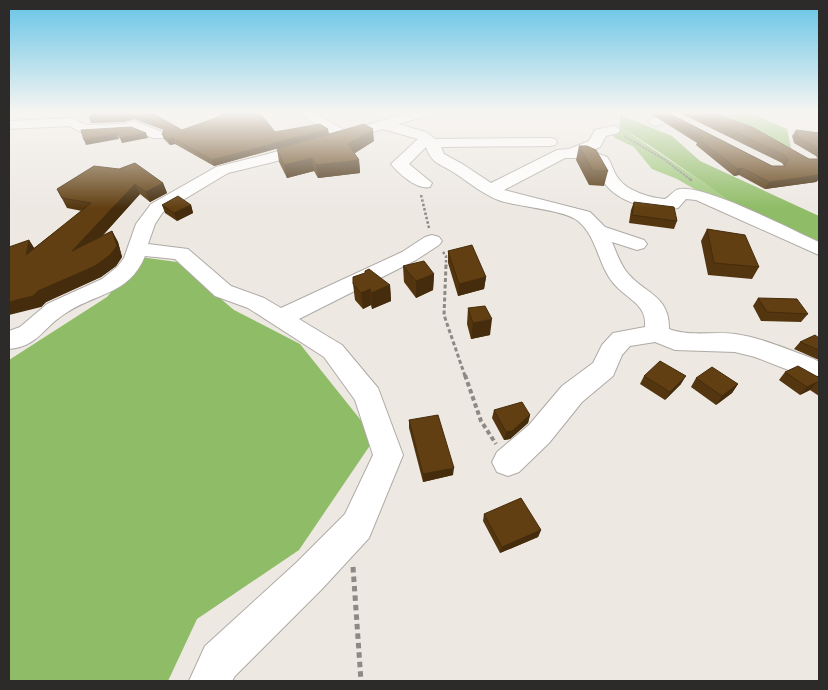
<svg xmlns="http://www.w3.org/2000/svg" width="828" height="690" viewBox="0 0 828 690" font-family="Karla,sans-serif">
<rect width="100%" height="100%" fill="#ede8e2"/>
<path fill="#9ec778" d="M620,127L744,210L703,194L677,179L652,169L634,147L615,138L609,131Z"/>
<path fill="#8fbc66" d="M701,112H762L751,113L787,129L792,152Z
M620,115L672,136L700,161L819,216V247L760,222L652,147L620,127Z
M140,257L177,262L234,310L300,344L375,438L299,550L197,619L168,681H9V360L107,297Z"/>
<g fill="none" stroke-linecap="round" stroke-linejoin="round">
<g stroke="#afaaa5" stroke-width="2">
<path id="minor" d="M297,112H313L346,131L411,112H430L429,115L398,124L426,132L435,139L550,138L555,139L557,142L555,145L550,146L441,147L444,154L464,165L491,183L557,150L569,149L589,141L595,130L613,126L618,127L620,130L618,133L606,136L600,147L591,151L607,157C612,163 613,172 618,178C627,191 650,198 665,199C671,196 673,190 680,189C708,186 790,229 819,242V255L696,200L686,199L678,208C656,213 620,203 606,185C601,178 599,170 596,163L584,158H565L504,190L590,212L605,227L644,240L647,244L644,248L637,250L612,242C616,252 620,263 626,271C642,293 670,294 669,329C690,337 714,331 735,334C763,338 789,350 814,359L819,362V385L810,382L796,373L755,357L735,352L675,350L655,342L630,346L622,355L613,376L582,402L549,443L519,472L508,476L497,472L492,462L497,452L529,425L562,386L593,363L602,345L613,333L645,327C647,305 629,300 616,286C598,268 598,237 578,221C565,210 520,207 501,201C483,195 469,182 453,172C439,163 432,164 426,147L409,164L432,183L430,187C417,190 399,174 391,164L418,139L383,129L277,161L228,173L163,212L155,224L148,244L188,249L231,286L264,298L281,308L402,252L425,237L432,235L439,237L442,241L439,245L416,260L299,319L342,345L378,388L403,455L369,538L322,589L235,676L232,681H189L205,646L296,563L345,514L373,455L355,400L324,357L248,308L215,296L175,259L145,256C129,296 93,293 63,315C42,329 38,346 9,349V331L20,327L47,304L102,279L117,267L124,258L136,224L151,204L216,167L268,154L333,135Z
M674,112H694L692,115L655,126L648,122L650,119Z
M72,118L86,125L123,124L133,121L163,132L165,135L163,138H153L133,130L124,132L83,133L69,126L9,129V121Z"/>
</g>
<path stroke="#8d8a86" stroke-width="2" stroke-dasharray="2.5 1" stroke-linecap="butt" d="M624,136L665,160L691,180"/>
<path stroke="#8d8a86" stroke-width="2.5" stroke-dasharray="2.5 2" stroke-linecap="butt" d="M690,179L692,181
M421,195L429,228
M443,252L446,256V266"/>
<path stroke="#8d8a86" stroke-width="3" stroke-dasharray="4 2.5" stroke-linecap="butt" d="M446,265L444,315L465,376"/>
<path stroke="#8d8a86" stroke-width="4" stroke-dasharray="4.5 3" stroke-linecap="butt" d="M465,375L481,421L496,444"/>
<path stroke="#8d8a86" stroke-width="5" stroke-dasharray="5.5 4" stroke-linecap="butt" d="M353,567L361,681"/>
<use href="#minor" fill="#fff" fill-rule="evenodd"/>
</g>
<path fill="#53360f" d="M150,112L182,130L221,116V114L275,132L328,129V134L374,141L354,153L359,160L360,173L318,178L314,171L287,178L279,162L277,149L315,138L214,166L175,144L170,145L164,139L162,134L164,130L134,119L123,122L91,123L89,117Z
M648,112H672L670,113V114L772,166H784L782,163L678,112H709L809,159H818L816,156L794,143L792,136L796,130L819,133V179L816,182L765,189L739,175L734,176L696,145L697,143Z
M579,146L608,171L604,186L589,185L576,160Z
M163,183L167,193L150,202L140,194L102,236L112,231L118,242L122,257L116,266L101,277L46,302L41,307L29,240L34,248L82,211L67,208L57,189Z
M634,202L677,221L674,229L629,223L631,210Z
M162,205H191L193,213L177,221L165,213Z
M707,229L759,267L752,279L708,275L701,241Z
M448,251L486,277L484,289L458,296L448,263Z
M403,266L434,274L433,290L416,298L404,282Z
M353,284L390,285L391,301L372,309L371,305L363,309L355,300Z
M758,298L808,314L801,322L761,321L753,306Z
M468,308L490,335L471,339L467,324Z
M819,338V360L794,349L800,342Z
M785,372L819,377V396L810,390L800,395L779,380Z
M644,376L681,384L665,400L640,384Z
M696,378L738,384L732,393L716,405L691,387Z
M494,410L530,415L528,423L510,439L504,440L492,418Z
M409,420L453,475L423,482L409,428Z
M484,514L541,530L538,537L500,553L483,521Z"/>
<path fill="#442c0d" d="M131,114L134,119L123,122L120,117Z
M328,129L329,134L214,166L212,160Z
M373,129L374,141L349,157L348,144Z
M117,133L119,139L86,145L84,140Z
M146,133L148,138L122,143L120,138Z
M173,138L175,144L170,145L168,139Z
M312,158L314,171L287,178L284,165Z
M359,160L360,173L318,178L316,165Z
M742,168L739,175L734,176L737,169Z
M819,175V179L816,182L765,189L769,182Z
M163,183L167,193L150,202L146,192Z
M135,184L140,194L79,262L72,251Z
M191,205L193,213L177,221L174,213Z
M112,231L118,242L122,257L116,266L101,277L46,302L41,307L9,315V302L38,291Z
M29,240L36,251L26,255Z
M434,274L433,290L416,298V281Z
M486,277L484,289L458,296L459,284Z
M390,285L391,301L372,309L371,293Z
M370,289L371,305L363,309L361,293Z
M492,319L490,335L471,339L473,323Z
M686,376L681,384L665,400L670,392Z
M817,382L810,390L800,395L807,387Z
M738,384L732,393L716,405L722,396Z
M530,415L528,423L510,439L504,440L506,432Z
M454,468L453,475L423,482V474Z
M541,530L538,537L500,553L502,547Z"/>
<path fill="#613f12" stroke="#442c0d" d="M96,112H150L182,130L224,115L221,114L226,112H259L275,132L320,124L328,129L212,160L173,138L168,139L162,134L165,128L162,125L131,114L120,117H89Z
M660,112H669L670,114L772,166H785L788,160L786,156L693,112H709L752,127L809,159H819V175L769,182L742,168L737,169L699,139L704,138Z
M364,124L373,129L348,144L359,160L316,165L312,158L284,165L277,149Z
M131,127L146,133L120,138L117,133L84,140L81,130Z
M796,130L819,133V149L798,137Z
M579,146H587L596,150L608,171H593Z
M135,163L163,183L146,192L135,184L72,251L112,231L117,246L110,255L95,266L38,291L33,296L9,302V247L29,240L26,255L91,203L62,198L57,189L94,166L119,169Z
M178,196L191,205L174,213L162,205Z
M634,202L674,207L677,221L632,215Z
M707,229L745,235L759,267L714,263Z
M472,245L486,277L459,284L448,251Z
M424,261L434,274L416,281L403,266Z
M369,269L390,285L371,293L370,289L361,293L353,284V277L365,273V271Z
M758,298L797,299L808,314L767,312Z
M485,306L492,319L473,323L468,308Z
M815,335L819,338V350L800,342Z
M660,361L686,376L670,392L644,376Z
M798,366L816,376L819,377V384L817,382L807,387L785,372Z
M712,367L738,384L722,396L696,378Z
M522,402L530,415L512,431L506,432L494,410Z
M438,415L454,468L423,474L409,420Z
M521,498L541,530L502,547L484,514Z"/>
<linearGradient id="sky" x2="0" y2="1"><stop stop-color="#65c4e6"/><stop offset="0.54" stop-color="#f7f5f2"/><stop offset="1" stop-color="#f7f5f2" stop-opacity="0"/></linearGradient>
<rect width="828" height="208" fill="url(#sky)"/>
<rect width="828" height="690" fill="none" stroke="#2d2b29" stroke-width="20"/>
</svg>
